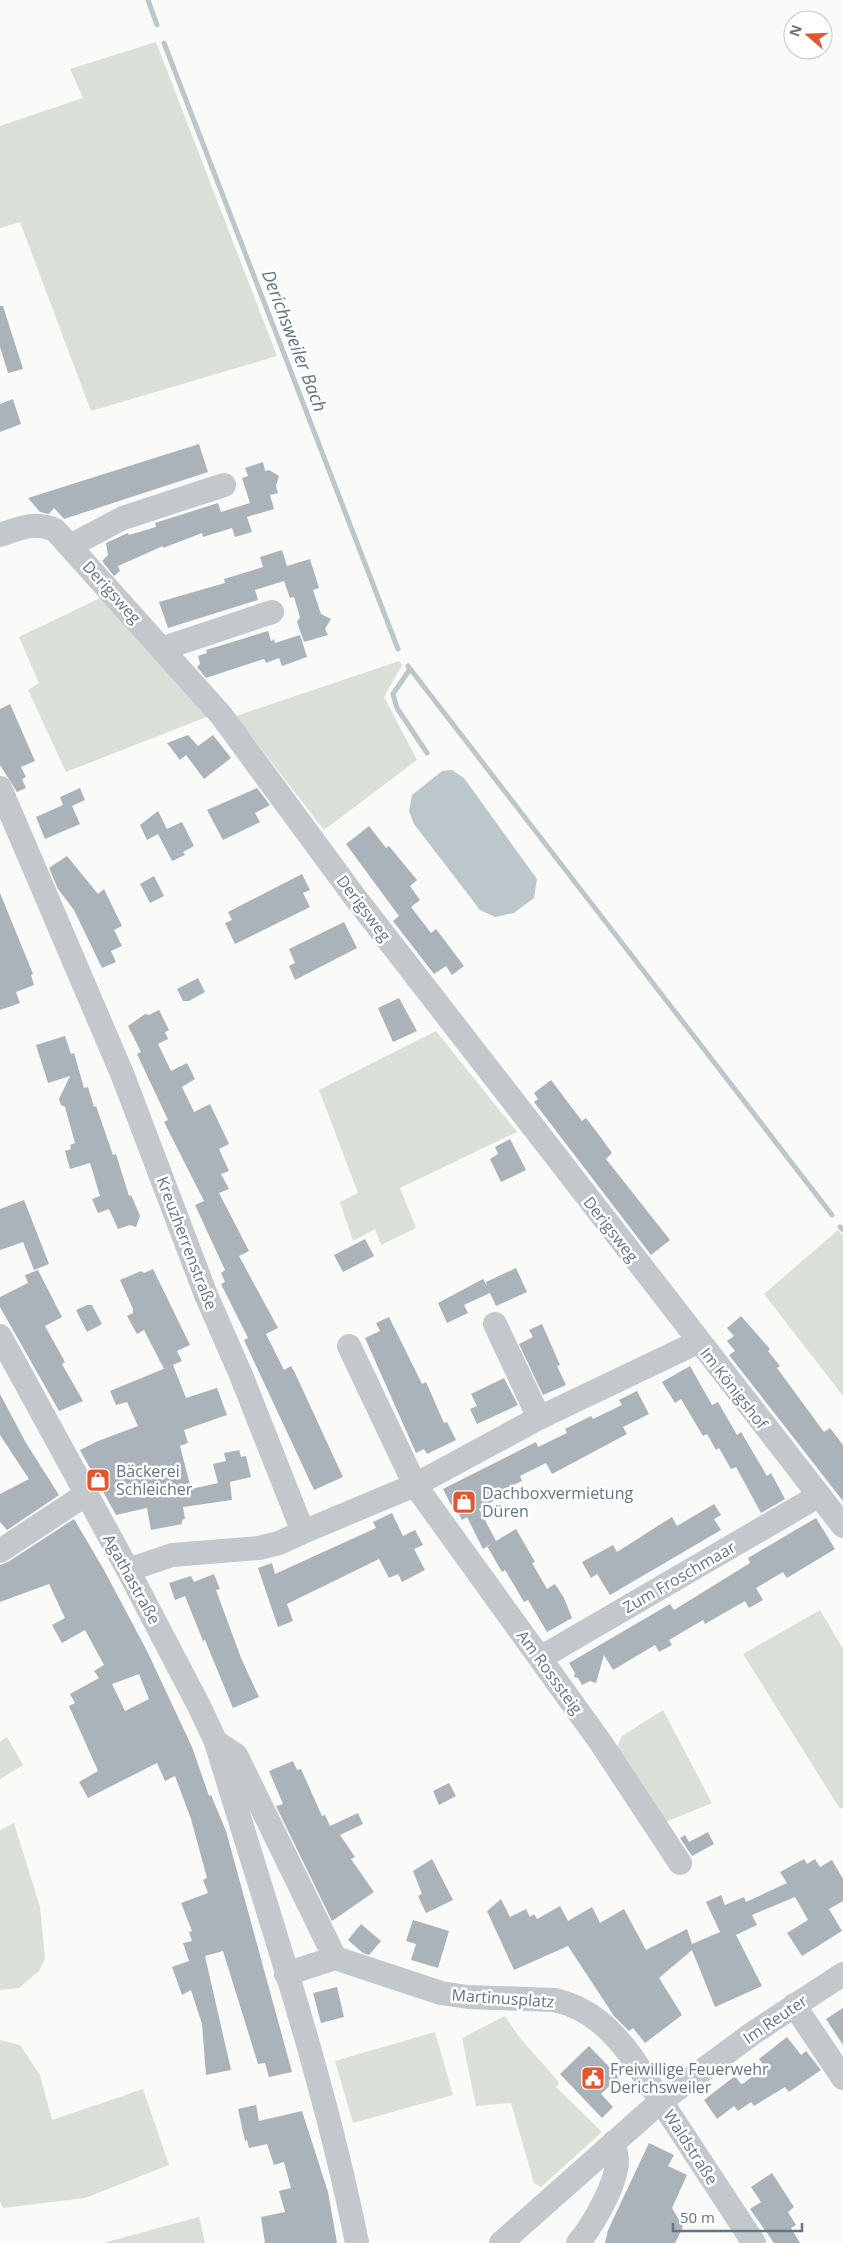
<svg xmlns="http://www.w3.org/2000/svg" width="843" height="2243" viewBox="0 0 843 2243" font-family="'Open Sans',sans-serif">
<rect width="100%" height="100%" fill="#fafaf8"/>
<path fill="#dadfd7" d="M156,42L277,356L91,411L20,222L0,228V126L83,98L70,69Z
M102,597L209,716L66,772L28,690L39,683L19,637Z
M399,661L402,665L384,697L417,760L324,830L236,716Z
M436,1031L517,1132L400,1188L416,1228L381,1245L375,1229L353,1241L340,1202L358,1193L319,1090Z
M838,1230L843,1236V1396L764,1294Z
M820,1610L843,1649V1807L840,1809L743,1654Z
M663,1710L712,1803L668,1821L661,1820L615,1751L622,1736Z
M7,1737L23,1765L0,1779V1742Z
M14,1823L40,1907L45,1959L39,1971L19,1988L0,1990V1830Z
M505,2016L519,2037L559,2082L556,2087L602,2132L541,2187L534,2183L511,2103L476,2106L462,2038Z
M435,2032L453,2095L353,2123L335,2061Z
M0,2040L20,2045L40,2075L52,2120L143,2089L169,2165L85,2198L3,2208L0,2202Z
M199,2217L205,2243H103Z"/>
<path fill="#bbc7cb" d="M452,770L464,778L537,879L534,898L514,913L495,917L480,910L414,824L409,811L412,795L442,771Z"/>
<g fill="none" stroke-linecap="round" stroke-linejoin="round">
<path stroke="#bbc7cb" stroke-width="5" d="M148,0L157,25
M164,43L398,649
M408,666L832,1215
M410,669L393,694L397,708L427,753
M840,1227L843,1230"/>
</g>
<path fill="#aab3b9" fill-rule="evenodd" d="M0,306H3L23,369L8,373L0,347Z
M13,399L21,424L0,432V404Z
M199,444L208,472L64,519L54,508L49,514L40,512L28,498Z
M263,462L265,471L269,470L279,476L276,486L278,493L270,495L274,509L247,517L252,532L235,537L232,528L203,537L202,533L163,548V546L118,566L120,571L114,576L102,561L108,555L106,543L128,533L129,535L156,527L155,523L218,503L221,512L250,503L242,478L248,476L245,468Z
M282,550L287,566L310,559L319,588L313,590L321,614L331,619L325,629L328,635L304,642L297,622L300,617L294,597L290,598L284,581L255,590L258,600L168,628L159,602L225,583L224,579L263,567L260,557Z
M268,631L271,641L274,639L275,643L300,635L307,657L282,666L279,658L266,663L264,659L206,678L197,667L200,664L198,656L207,653L206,650Z
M10,704L35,761L21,767L26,777L22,779L26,788L17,792L0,765V709Z
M188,735L198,746L213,735L231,758L204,779L186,755L180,760L167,743Z
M80,788L85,800L72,806L80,824L45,839L36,817L63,805L60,797Z
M257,788L270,805L255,813L260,822L223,840L207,810Z
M158,811L167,829L182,822L194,846L183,852L185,855L172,861L158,834L147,840L140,825Z
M369,826L386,848L389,846L417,880L410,886L420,900L411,907L431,933L436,929L464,966L452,975L446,966L434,974L393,921L399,916L346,844Z
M67,856L98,894L104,889L122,926L114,930L122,946L111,951L116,962L102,968L74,910L58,889L49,868Z
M302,874L310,890L303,893L310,907L235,944L225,923L232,920L228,912Z
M154,876L164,896L150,903L140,884Z
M0,893L33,974L31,975L34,985L16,992L20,1003L0,1010Z
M344,922L357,948L295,980L289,966L295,963L289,949Z
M198,978L205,992L189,1001H183L177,989Z
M399,998L417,1031L393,1042L378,1008Z
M159,1010L169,1030L165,1032L168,1039L158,1044L171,1071L187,1063L195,1079L182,1087L194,1112L210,1104L229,1144L219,1149L229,1171L221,1174L229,1189L219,1193L249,1251L239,1256L278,1328L266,1334L284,1370L291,1366L295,1373L343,1477L314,1490L244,1340L248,1338L221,1284L225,1282L221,1273L225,1270L195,1205L204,1201L164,1122L168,1120L137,1054L141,1052L128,1026L145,1014L149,1015Z
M65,1036L71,1054L74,1053L84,1088L88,1087L94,1107L96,1106L113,1155L116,1154L129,1196L131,1195L140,1216L136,1227L130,1225L118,1229L109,1209L98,1213L92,1199L100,1196L90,1163L70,1169L65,1151L71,1149L70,1145L75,1143L65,1107L61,1105L59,1099L70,1076L48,1083L36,1045Z
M551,1080L582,1121L586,1118L602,1139L612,1153L606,1159L670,1240L651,1255L534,1102L538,1099L534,1093Z
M510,1139L526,1170L501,1182L490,1159L498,1154L495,1147Z
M24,1200L49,1264L34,1270L23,1242L0,1250V1209Z
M365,1239L374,1256L343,1272L334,1255Z
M516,1268L527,1292L496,1306L490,1293L464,1305L468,1313L447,1323L438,1303L483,1279L487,1286L486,1282Z
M153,1269L190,1345L177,1351L182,1361L164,1369L144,1330L137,1334L127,1316L133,1313V1309L120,1280L141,1271L144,1273Z
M38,1270L62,1317L45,1326L65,1362L62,1364L83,1401L59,1411L0,1307V1297L28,1283L25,1275Z
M87,1305H92L102,1324L87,1332L76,1310Z
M741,1316L770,1349L768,1351L780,1366L777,1368L824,1432L830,1428L843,1445V1501L729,1355L735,1351L727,1341L734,1336L727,1328Z
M389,1317L422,1384L426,1382L444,1423L447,1422L456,1440L427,1454L424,1449L416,1453L365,1338L380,1331L376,1323Z
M542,1324L560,1365L557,1366L566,1385L543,1395L519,1344L533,1337L529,1330Z
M173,1365L186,1398L217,1388L227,1415L184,1430L188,1443L180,1446L191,1489L218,1483L213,1464L226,1461L224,1453L239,1450L241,1457L246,1456L251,1477L230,1482L232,1500L183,1507L185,1519L182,1520V1524L151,1530L147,1508L116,1515L80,1450L98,1441L138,1426L127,1402L116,1405L110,1391Z
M690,1366L712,1405L718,1402L737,1435L741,1432L767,1476L771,1473L785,1499L761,1513L736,1467L731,1469L719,1448L716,1450L707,1434L703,1436L681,1399L675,1403L662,1382Z
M504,1378L518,1405L477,1424L470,1409L477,1406L471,1394Z
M637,1391L649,1414L623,1427L627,1434L552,1474L546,1463L520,1476L522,1481L492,1495L495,1500L479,1509L496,1541L516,1529L535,1562L532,1563L547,1589L555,1584L564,1598L572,1618L547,1632L528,1600L524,1602L505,1570L502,1572L487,1546L493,1543L483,1549L467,1517L462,1520L454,1504L451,1505L443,1489L536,1442L538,1447L567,1433L565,1429L591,1416L593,1419L622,1405L619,1400Z
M0,1394L26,1443L59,1495L7,1530L0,1522V1494L29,1479L0,1435Z
M714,1504L721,1515L714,1519L721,1530L610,1595L597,1574L591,1578L582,1562L613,1545L617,1552L672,1517L677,1526Z
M392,1513L403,1536L415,1530L423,1545L414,1549L425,1570L402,1582L398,1574L389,1578L379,1559L287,1604L293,1621L278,1627L258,1568L272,1563L275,1574L376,1528L373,1522Z
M816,1518L835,1549L787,1578L783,1572L756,1588L763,1600L749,1608L745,1601L705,1624L703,1620L669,1640L672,1645L659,1652L655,1645L613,1670L604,1655L596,1683L590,1681L582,1685L578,1678L574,1677L575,1673L569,1663L670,1604L674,1610L750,1563L748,1558Z
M74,1519L104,1570L147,1651L192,1747L209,1796L211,1795L226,1831L292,2072L269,2077L265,2063L258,2064L223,1951L205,1956L231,2070L206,2075L202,2024L191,1990L182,1995L172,1967L189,1961L183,1943L192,1941L189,1932L192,1931L181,1903L208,1893L203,1880L207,1878L191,1819L175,1776L165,1781L157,1763L88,1798L79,1782L98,1771L69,1706L75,1703L70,1694L99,1678L94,1671L104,1665L85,1630L62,1643L52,1625L65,1618L49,1584L0,1602V1565L8,1562ZM139,1674L149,1699L125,1711L112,1684Z
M214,1574L220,1589L216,1590L241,1658L259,1697L233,1708L205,1640L203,1641L185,1596L175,1600L169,1583L191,1576L194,1582Z
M293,1761L297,1770L301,1769L322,1816L325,1815L330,1826L358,1813L363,1824L340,1835L355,1857L351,1859L374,1892L332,1921L276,1806L283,1804L269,1771Z
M449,1783L456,1796L439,1805L433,1791Z
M708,1832L714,1844L692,1856L680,1838L685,1835L689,1842Z
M432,1859L453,1900L426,1913L418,1896L422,1894L413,1871Z
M804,1859L807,1864L815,1859L820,1867L832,1860L843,1879V1901L829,1909L842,1931L802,1956L787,1933L808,1920L795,1897L752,1915L757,1925L736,1935L762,1986L715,2007L692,1950L659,1978L682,2015L645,2043L633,2028L629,2031L614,2016L568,1946L514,1970L487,1911L501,1899L510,1917L526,1909L530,1917L534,1914L537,1919L560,1906L568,1921L592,1907L600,1923L624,1909L646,1950L687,1929L692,1944L720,1932L706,1902L721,1895L725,1905L744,1897L746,1902L787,1883L780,1872Z
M413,1920L449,1931L438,1968L411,1960L416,1944L406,1941Z
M361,1924L381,1941L369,1955L363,1953L348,1940Z
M337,1987L344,2017L321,2023L313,1993Z
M843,2008V2045L826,2019Z
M787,2037L801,2055L806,2051L821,2070L789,2092L785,2087L754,2106L751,2102L738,2111L734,2106L717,2119L704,2100L735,2076L741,2084L744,2083L765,2067L759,2059Z
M589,2046L619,2077L601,2094L613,2107L602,2118L560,2074Z
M256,2105L259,2121L302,2111L328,2192L337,2243H265L261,2217L285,2212L279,2191L291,2188L284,2162L274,2165L267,2144L249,2148L247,2140L245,2141L238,2109Z
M649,2143L674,2155L668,2166L687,2175L672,2208L683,2227L675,2243H605L608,2230Z
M772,2173L794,2207L788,2212L796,2225L791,2228L800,2243H774L750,2209L761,2202L751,2187Z"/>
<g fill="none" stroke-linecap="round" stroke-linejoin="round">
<path stroke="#c3c8cc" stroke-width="24" d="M0,535C20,528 35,521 55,530L221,715L354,896L843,1526
M70,546L123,518L224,485
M164,648L272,612
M0,788L123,1076L206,1295L241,1375L303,1532L279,1543L259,1548L172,1555L128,1570
M495,1324L539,1418
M0,1336L128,1570L199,1706L216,1742C266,1908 323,2073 357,2243
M349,1346L415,1485L601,1743L680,1863
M303,1532L415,1485L539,1418L698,1342
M0,1551L85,1495
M540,1658L818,1496
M216,1742L236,1755L335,1958
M286,1974L335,1958L441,1993L468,1997L555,2000C589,2008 611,2029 632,2057L754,2243
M794,2005L843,2078
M501,2243L661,2101L753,2033L843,1974
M578,2243C593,2225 616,2185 617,2162C617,2156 615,2149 614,2142"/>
</g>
<defs>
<g id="shop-square" transform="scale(1.25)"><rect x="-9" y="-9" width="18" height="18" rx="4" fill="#e4572e" stroke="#fff"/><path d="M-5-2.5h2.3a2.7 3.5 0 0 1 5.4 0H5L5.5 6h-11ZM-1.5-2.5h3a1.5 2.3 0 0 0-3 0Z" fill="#fff"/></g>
<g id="civic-square" transform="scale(1.25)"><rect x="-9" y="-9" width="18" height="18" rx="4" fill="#e4572e" stroke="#fff"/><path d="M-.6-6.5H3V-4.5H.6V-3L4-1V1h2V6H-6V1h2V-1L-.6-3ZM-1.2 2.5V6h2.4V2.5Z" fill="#fff"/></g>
</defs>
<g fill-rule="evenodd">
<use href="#shop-square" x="98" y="1480"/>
<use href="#shop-square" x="464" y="1502"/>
<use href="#civic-square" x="593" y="2078"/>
</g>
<g text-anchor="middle" stroke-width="5" stroke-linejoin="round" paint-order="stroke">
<g font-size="16" fill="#657683" stroke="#fff">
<text transform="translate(112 592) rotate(48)" y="6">Derigsweg</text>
<text transform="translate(364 908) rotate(53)" y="6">Derigsweg</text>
<text transform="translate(611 1229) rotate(52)" y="6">Derigsweg</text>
<text transform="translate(187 1243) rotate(69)" y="6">Kreuzherrenstraße</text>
<text transform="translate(734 1388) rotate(52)" y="6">Im Königshof</text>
<text transform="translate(679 1577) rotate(-30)" y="6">Zum Froschmaar</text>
<text transform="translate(132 1579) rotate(61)" y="6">Agathastraße</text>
<text transform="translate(550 1672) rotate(54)" y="6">Am Rosssteig</text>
<text transform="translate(503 1998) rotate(4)" y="6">Martinusplatz</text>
<text transform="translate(775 2019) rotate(-34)" y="6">Im Reuter</text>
<text transform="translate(691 2147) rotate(57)" y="6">Waldstraße</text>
</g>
<g font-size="16" fill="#657683" stroke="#fff" text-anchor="start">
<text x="116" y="1477">Bäckerei<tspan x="116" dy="18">Schleicher</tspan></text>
<text x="482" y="1499">Dachboxvermietung<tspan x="482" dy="18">Düren</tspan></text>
<text x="610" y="2075">Freiwillige Feuerwehr<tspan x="610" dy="18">Derichsweiler</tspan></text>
</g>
<g font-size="18" font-style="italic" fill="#60757c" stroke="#fff">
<text transform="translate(294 341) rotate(69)" y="6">Derichsweiler Bach</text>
</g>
</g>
<g transform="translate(808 35) rotate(289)"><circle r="24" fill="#ffffff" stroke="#c1c8cd"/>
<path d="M0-4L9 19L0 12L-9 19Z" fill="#e4572e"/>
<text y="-8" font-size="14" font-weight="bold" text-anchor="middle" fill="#657683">N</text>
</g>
<path d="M673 2223v8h129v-8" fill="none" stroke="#657683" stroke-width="2.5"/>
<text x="680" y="2223" font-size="15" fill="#657683" stroke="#ffffff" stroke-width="4" paint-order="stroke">50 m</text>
</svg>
